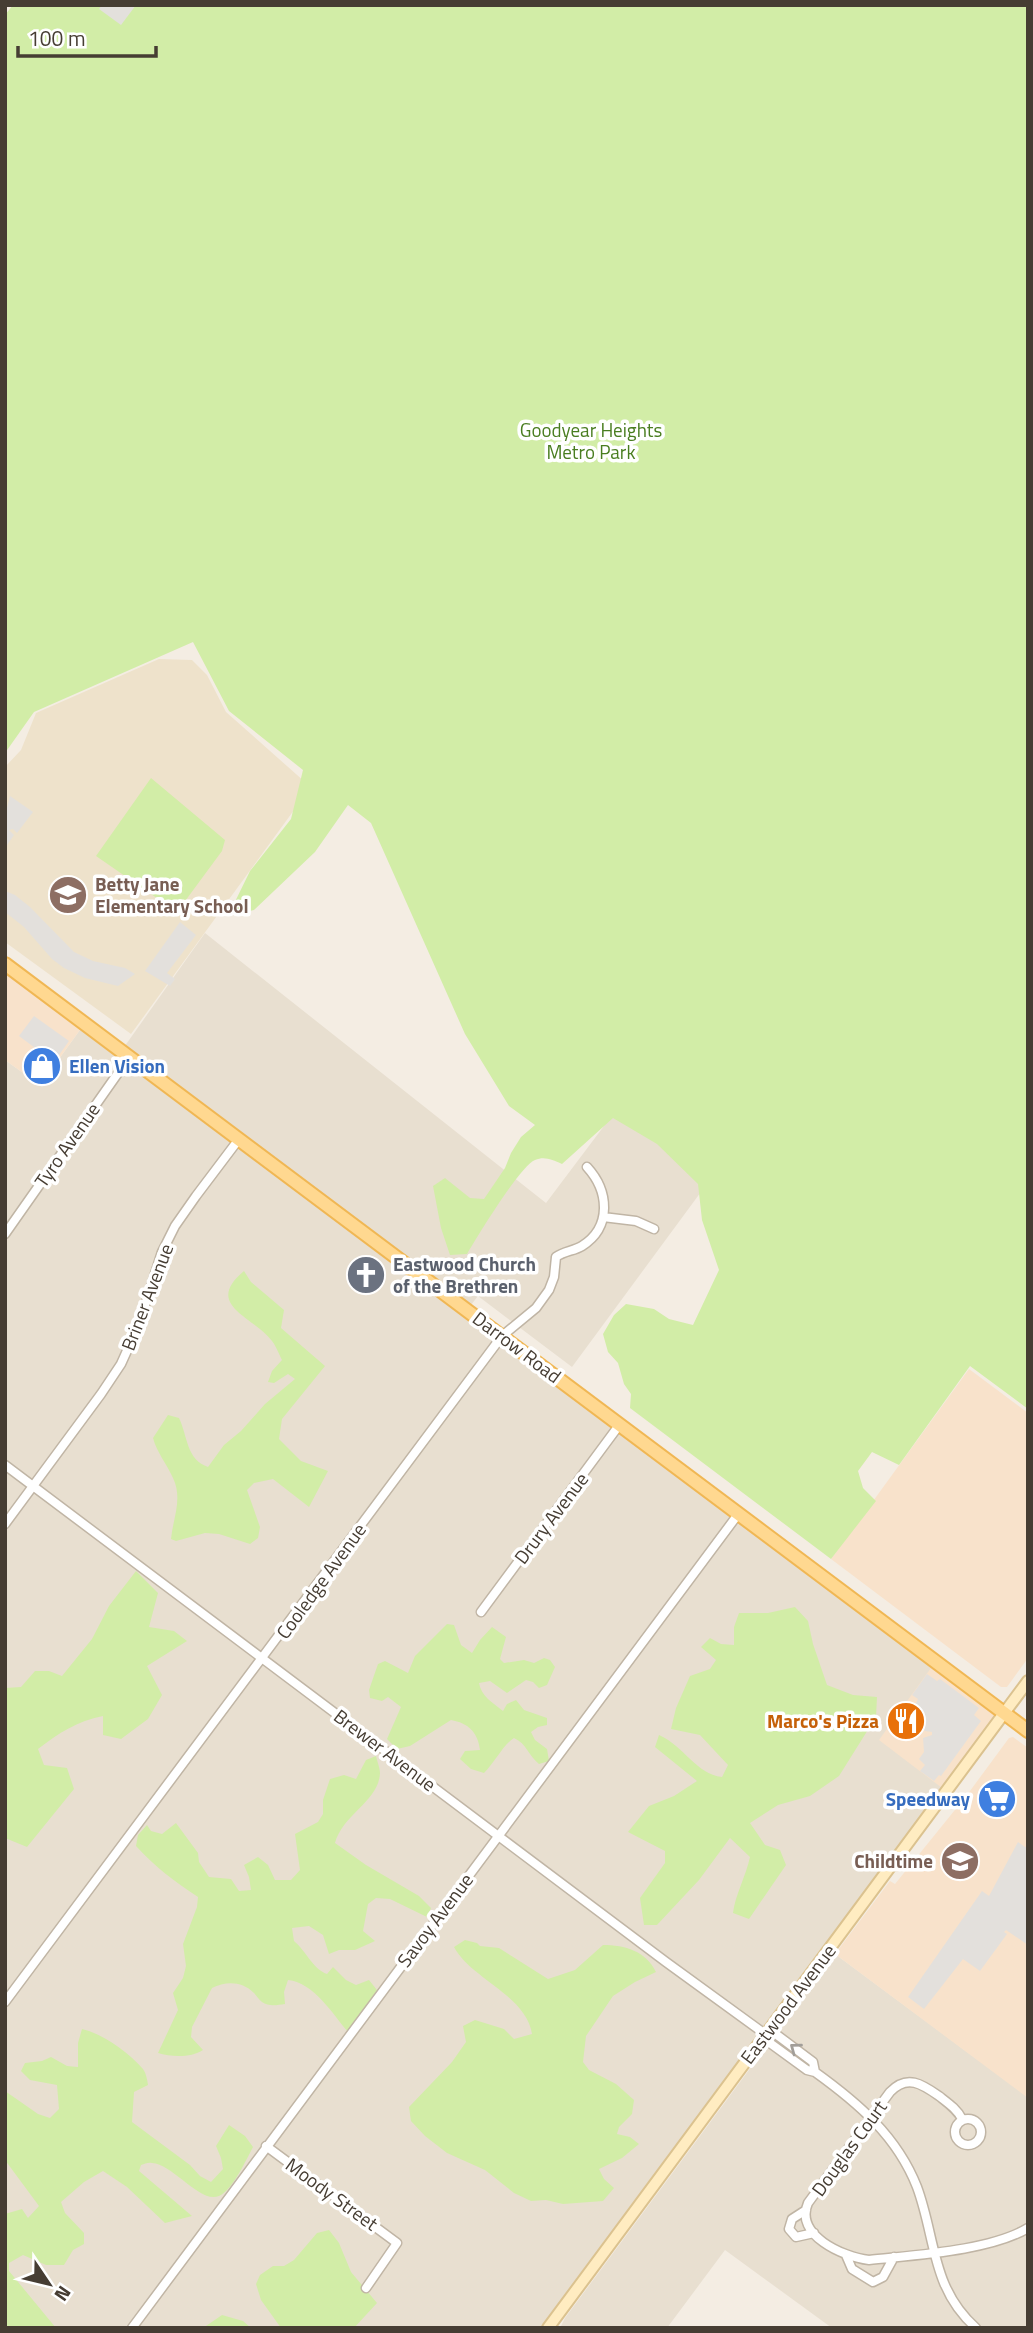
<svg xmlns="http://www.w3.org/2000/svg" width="1033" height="2333" viewBox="0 0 1033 2333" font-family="'Titillium Web',sans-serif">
<rect width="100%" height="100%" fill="#f4ede3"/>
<path fill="#e8dfd0" d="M205,933L546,1203L616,1110L709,1181L572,1367L478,1296L467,1310L936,1661L946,1791L548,2328H5V1060L40,1085L85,1023L122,1050Z
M835,1954L1028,2097V2328H832L725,2250L667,2328H560L565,2318Z"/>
<path fill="#f8e2cb" d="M5,964L85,1023L40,1085L5,1060Z
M969,1369L1028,1413V1658L1007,1687H1001L831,1559Z
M936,1661L1004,1712L946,1791L879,1740Z
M1013,1737L1028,1748V2098L835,1954L890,1881L895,1884L967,1795L1009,1738Z"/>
<path fill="#eee2cb" d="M159,659L192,660L207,675L226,712L305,782V795L131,1034L5,942V767L21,750L36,713Z"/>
<path fill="#d2eda7" d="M13,5H1028V1409L970,1366L899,1465L872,1452L858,1471L863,1488L876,1501L831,1559L630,1408L631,1394L624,1384L618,1363L608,1352L603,1334L614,1315L626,1304L654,1309L669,1319L693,1325L719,1270L702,1220L698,1184L657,1144L613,1118L562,1164C552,1160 545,1156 535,1160C520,1166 477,1237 467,1254L450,1255L441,1228L433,1186L445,1178L470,1198L484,1199L505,1168L511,1153L521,1137L535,1125L509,1106L465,1034L371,823L348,805L315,852L254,910L228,916L250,871L291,819L303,770L229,711L193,642L34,712L5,753V15Z
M151,778L225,840L222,851L177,912L96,856Z
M244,1271L251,1282L284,1310L281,1328L325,1366L282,1419L279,1439L301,1461L328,1471L309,1507L273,1479L254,1483L247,1490L260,1527L258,1538L250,1544L219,1534L205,1533L176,1541L171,1539C173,1518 183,1499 173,1478C167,1464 157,1453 153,1438L168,1415L179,1418C188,1437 186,1459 208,1467L224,1445L241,1431L265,1404L295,1379L288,1374L274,1383L268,1382L272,1371L282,1360C279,1354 276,1346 272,1341C253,1316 203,1305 244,1271Z
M136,1571L158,1593L149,1627L174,1631L187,1641L147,1666L162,1695L148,1719L121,1739L103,1735V1716C77,1721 59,1733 38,1749L44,1765L67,1768L74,1789L27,1847L5,1838V1688L21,1687L35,1671H49L62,1676L92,1639L109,1606Z
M795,1607L808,1621L813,1644L827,1685L853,1695L877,1697L876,1717L839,1776L810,1796L778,1805L750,1823L765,1845L780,1850L786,1865L749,1919L733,1913C735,1895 746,1876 750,1857L730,1838L699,1880L657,1925H644L640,1898L665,1863V1851L628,1832L649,1806L674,1796L697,1781L655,1747L659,1735C684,1746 696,1774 722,1777L728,1765L700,1735L671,1729L676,1708L690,1676L710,1669L716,1660L701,1647L710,1638L721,1644L734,1645V1627L739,1613H768Z
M447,1624L454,1625L461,1645L472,1653L480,1640L492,1627L506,1637L500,1659L504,1663L524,1660L534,1663L544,1658L550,1660L555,1667L547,1685L539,1688L533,1682L526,1680L507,1693L490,1681L479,1683C481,1696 493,1703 503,1711L507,1704L516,1700L524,1710L547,1718V1725L538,1727L531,1732L535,1740L547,1749L549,1761L539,1764C528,1755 527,1744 514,1738C503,1745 495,1762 484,1773L471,1769L460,1759L465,1751L480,1750C478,1732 468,1723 451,1720L410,1746L397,1749L387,1739L401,1707L388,1697L382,1701L370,1698L369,1690L378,1664L385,1661L408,1673L415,1656Z
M376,1756C377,1761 380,1768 380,1773C379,1801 343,1814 335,1843L366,1865L419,1896L431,1908L427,1917L390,1899L376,1898L368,1904L363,1931L375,1941L355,1950H339L329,1954L323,1935L309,1926L292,1928L294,1941C306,1951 313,1969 327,1974L333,1967L346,1980L356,1985L369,1980L377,1990L348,2032C332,2013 314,1983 288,1980L284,1992L285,2004C277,2005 269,2007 262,2002C259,2000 256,1995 254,1993C242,1981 226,1981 212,1988L192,2027L191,2037L203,2050C191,2058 171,2057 158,2053L178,2010L173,1993L183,1978L186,1966L183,1944L197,1907L198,1897C175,1882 154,1866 136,1846L138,1835L147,1825L151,1831L162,1834L176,1823L198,1853L199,1862L209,1877L231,1879L239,1891L251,1890L249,1877L244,1865L258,1857L268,1865L275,1880H291L300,1870L295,1834L318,1822L323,1814V1800L330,1779L344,1775L356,1779L366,1760Z
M465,1940L477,1943L480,1946L499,1948L548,1979L575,1970L603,1945C625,1945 646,1951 656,1972L635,1982L613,1996L586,2036L583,2062L589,2070L616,2084L634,2100L632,2114L619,2127L617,2134L630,2137L639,2144L622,2158L599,2169L604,2179L614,2188L603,2201L563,2204L546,2200L531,2201L514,2193L485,2170L447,2153L425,2136L411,2121L409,2107L452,2062L466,2042L463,2026L475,2020L504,2029L514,2039L532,2034C526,1995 471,1979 454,1947Z
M82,2029C103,2034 128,2052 143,2069C146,2073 147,2079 148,2085L134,2092L132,2122L190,2165L200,2176L211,2182L223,2169L221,2158L216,2146L229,2125L245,2136L253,2147C246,2160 232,2191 219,2196C200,2204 173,2164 152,2163C148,2162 145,2164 141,2165L139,2171L192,2216L165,2223L127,2187L103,2171L84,2182L61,2202L65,2213L84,2233V2244L73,2250L64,2265H46L23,2255L9,2263V2271L56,2328H5V2214L22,2209L28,2218L39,2206L5,2160V2091L38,2114L50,2118L59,2109L57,2085L30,2080L21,2071L25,2063L42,2061L51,2057L67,2066L78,2067V2043Z
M329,2230L339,2243L351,2272L377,2303L354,2328H281L261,2300L256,2284L260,2275L273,2266H284L294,2260L317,2233Z
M222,2315L243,2321L251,2328H203Z"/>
<path fill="#e3e0dc" d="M102,5H136L121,25L99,9Z
M10,796L33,812L17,833L13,829L9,830L14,835L5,848V816Z
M5,891L15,895L30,907L74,952L93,961L125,968L135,974L118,986L85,978L64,968L52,959L24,927L5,912Z
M180,922L196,935L167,973L175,979L170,986L145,971Z
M34,1016L69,1041L54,1062L19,1036Z
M927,1674L937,1681L940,1679L979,1708L974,1715L981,1721L941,1776L939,1775L934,1781L920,1771L925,1765L919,1759L924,1752L923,1738L932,1735V1732L925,1731L921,1727L919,1715L913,1710L918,1699L912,1695Z
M1018,1842L1025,1847L1028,1846V1945L1006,1930L1004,1932L1007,1934L980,1971L963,1959L924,2009L908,1997L982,1891L989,1896Z"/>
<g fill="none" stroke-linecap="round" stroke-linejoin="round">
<g stroke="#c0b5a5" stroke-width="11">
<path id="street" d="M603,1217L636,1221L654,1229
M5,1234L130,1056
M5,1465L666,1962L765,2034
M5,1524L101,1394L121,1364L139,1324L162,1252L175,1226L196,1196L239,1139
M481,1612L620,1424
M5,2002L502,1336L536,1308L549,1290L554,1277L556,1257C564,1251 574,1251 582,1246C612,1227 609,1191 587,1167
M769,2029L813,2062L815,2072C858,2103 897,2136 917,2187C936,2238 931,2288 976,2328
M763,2038L807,2070L815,2072
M955 2132a13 13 0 1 1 26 0a13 13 0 1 1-26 0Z
M962,2119C957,2109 948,2103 939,2096C922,2084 907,2074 890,2092L808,2203C794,2235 843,2257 869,2260C914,2255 990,2251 1028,2228
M266,2146L397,2243L366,2288
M806,2210L792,2219L789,2229L796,2237L814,2233
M846,2255L852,2269L873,2282L883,2277L894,2257
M132,2328L739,1513"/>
</g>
<g stroke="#dbc28f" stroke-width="14">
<path id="secondary" d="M548,2328L1028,1681"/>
</g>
<g stroke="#f0b754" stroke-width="16">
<path id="primary" d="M5,964L1028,1731"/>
</g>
<use href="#street" stroke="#fff" stroke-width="8"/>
<use href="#secondary" stroke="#ffecc1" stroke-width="10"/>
<use href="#primary" stroke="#ffd890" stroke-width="12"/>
</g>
<defs><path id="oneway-chevron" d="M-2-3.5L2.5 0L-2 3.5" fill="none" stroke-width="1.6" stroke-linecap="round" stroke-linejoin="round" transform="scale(1.75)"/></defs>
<use stroke="#a29e99" href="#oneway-chevron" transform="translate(795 2048) rotate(-143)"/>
<defs>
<g id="school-disc" transform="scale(2.0125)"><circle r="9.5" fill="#8d6e63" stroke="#fff"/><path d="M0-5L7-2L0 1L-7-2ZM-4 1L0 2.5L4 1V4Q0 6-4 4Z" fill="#fff"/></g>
<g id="shop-disc" transform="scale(2.0125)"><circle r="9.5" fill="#3f7fe0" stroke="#fff"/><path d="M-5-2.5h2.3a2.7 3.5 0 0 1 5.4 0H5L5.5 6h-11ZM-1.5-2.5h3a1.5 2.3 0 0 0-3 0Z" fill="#fff"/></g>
<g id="church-disc" transform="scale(2.0125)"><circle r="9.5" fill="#6b7280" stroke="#fff"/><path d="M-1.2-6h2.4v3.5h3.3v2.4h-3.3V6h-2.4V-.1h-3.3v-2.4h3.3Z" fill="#fff"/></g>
<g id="restaurant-disc" transform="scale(2.0125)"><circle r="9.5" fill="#e8710a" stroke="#fff"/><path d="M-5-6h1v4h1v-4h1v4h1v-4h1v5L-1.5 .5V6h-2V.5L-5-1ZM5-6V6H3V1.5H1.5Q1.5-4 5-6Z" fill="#fff"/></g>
<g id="supermarket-disc" transform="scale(2.0125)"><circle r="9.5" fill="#3f7fe0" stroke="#fff"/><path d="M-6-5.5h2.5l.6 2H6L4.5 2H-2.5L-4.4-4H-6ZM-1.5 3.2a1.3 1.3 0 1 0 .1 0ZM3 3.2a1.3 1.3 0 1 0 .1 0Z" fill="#fff"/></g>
</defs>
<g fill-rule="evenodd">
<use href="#school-disc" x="68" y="895"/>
<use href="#shop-disc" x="42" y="1066"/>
<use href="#church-disc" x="366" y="1275"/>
<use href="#restaurant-disc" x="906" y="1721"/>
<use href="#supermarket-disc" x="997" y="1799"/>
<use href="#school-disc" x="960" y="1861"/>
</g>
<g text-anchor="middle" stroke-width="7" stroke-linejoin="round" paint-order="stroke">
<g font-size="19" fill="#497d20" stroke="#fff">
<text x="591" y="437">Goodyear Heights<tspan x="591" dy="22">Metro Park</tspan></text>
</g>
<g font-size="19" font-weight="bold" fill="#785e54" stroke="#fff" text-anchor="start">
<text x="95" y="891">Betty Jane<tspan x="95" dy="22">Elementary School</tspan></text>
<text x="933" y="1868" text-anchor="end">Childtime</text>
</g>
<g font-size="19" font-weight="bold" fill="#366cbe" stroke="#fff" text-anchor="start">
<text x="69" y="1073">Ellen Vision</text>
<text x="970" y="1806" text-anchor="end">Speedway</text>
</g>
<g font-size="19" fill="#463d33" stroke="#fff">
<text transform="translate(67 1145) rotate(-55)" y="7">Tyro Avenue</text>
<text transform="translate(147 1297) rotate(-69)" y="7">Briner Avenue</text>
<text transform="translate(517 1347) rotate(37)" y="7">Darrow Road</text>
<text transform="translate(551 1518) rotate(-53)" y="7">Drury Avenue</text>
<text transform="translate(321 1581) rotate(-54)" y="7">Cooledge Avenue</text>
<text transform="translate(385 1750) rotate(37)" y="7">Brewer Avenue</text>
<text transform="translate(435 1920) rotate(-53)" y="7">Savoy Avenue</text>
<text transform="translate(788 2004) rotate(-53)" y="7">Eastwood Avenue</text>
<text transform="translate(849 2148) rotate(-54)" y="7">Douglas Court</text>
<text transform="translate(332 2194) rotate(36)" y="7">Moody Street</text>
</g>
<g font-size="19" font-weight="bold" fill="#5b616d" stroke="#fff" text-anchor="start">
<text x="393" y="1271">Eastwood Church<tspan x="393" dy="22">of the Brethren</tspan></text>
</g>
<g font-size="19" font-weight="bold" fill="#c56008" stroke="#fff" text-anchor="end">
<text x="879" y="1728">Marco's Pizza</text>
</g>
</g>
<rect width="1033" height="2333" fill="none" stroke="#463d33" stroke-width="14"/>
<g transform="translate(49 2284) rotate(125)" stroke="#ffffff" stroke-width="5" paint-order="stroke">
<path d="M0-5L12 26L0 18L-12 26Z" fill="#463d33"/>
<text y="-10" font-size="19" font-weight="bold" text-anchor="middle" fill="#463d33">N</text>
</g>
<path d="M18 46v10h138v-10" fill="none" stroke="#463d33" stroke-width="3.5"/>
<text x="28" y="46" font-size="21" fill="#463d33" stroke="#ffffff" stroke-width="5" paint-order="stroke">100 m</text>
</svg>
